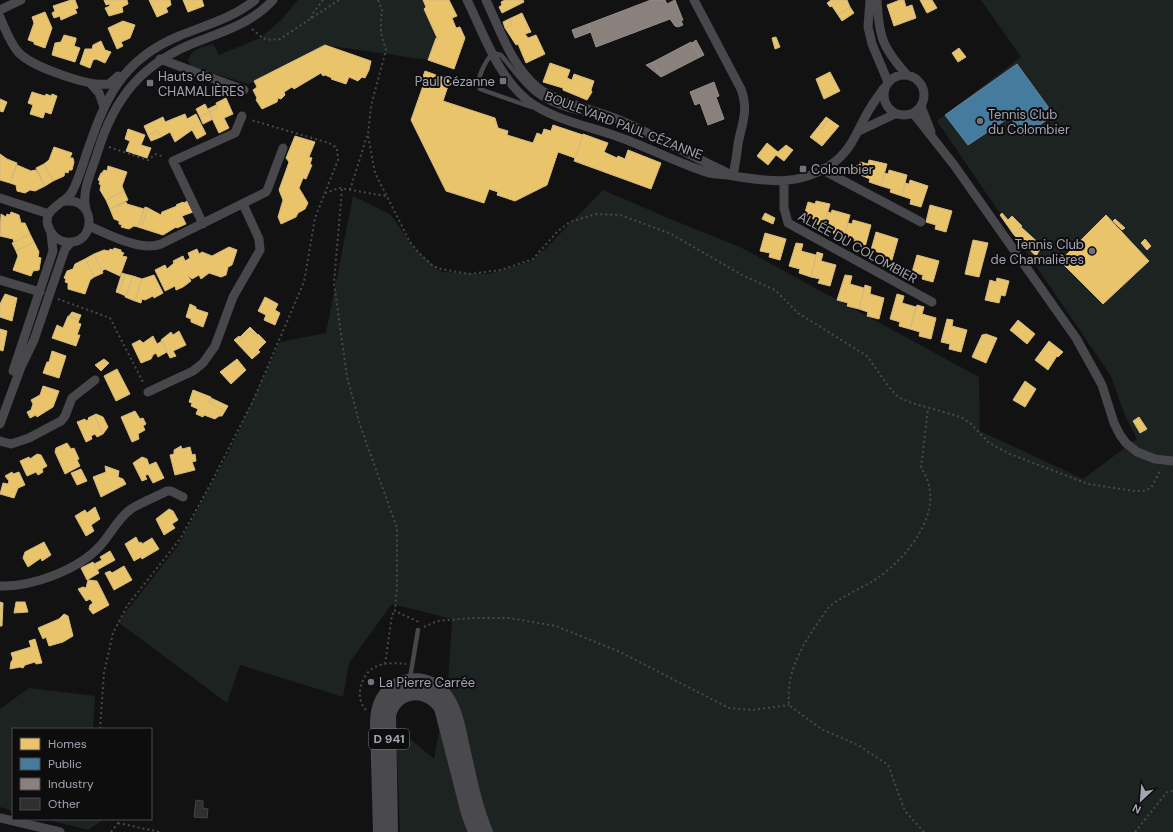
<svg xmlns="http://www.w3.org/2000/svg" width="1173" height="832" viewBox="0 0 1173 832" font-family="'DM Sans',sans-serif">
<rect width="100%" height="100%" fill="#131213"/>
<path fill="#1d2321" d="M298,0H423L426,7L424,9L436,38L428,60L325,45L249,84L192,67L188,61C191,49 202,47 213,44L219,55L260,38L280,21Z
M981,0H1173V832H400L396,727L434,759L448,684L452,619L392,604L349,663L343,697L240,665L227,703L118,622L177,547L229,452L280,342L326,333L353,196L391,215L413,247L441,272L489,274L529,262L546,248L603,190L668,218L740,247L979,377L980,431L1083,479L1137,439L1124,413L1111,376L937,121L1021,57Z
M29,688L95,696L93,729H13V811L0,807V709Z
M45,819H104L88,830Z"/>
<path fill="#e9c46a" stroke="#d5ba80" d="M71,0H75L78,8L75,9L77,13L61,20L60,16L54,18L52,13L55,11L53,6Z
M104,0H127L128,4L122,7L123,12L109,16L105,8L110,6L109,4L106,5Z
M149,0H170L171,5L166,8L168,12L157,17Z
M183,0H202L204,6L188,12Z
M423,0H449L457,16L452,18L456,28L460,27L465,38L454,69L428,60L436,38L438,40L424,9L426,7Z
M505,0H523L524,2L502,13L499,7L502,5L501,2Z
M831,0H847L850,7L838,15L832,6L830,7L827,3Z
M900,0H904L906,7L912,5L916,18L894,26L887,5Z
M920,0H932L937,8L927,13Z
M850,7L854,13L842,21L838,15Z
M45,12L52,28L45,48L34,44V42L28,40L34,23L32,17Z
M522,13L531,32L525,34L528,38L536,35L545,54L526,63L518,44L516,45L505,28L512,25L509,19Z
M509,19L512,25L505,28L503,22Z
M123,21L135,25L130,38L121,42L123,46L117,49L108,28Z
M64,35L76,38V40L74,46L80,48L75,62L52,55L55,43L61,42Z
M776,37L780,47L775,49L772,38Z
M101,41L105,50L111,52L105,63L96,59L93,60L90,68L80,64L85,49H92L93,45Z
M325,45L371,61L369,70L365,78L362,77L358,81L349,77L346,84L331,79L332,78L325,75L323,76L321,73L294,89L292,87L284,92L285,95L281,99L278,98L277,102L262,109L256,100L257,98L253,90L257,87L254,81Z
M959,48L966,57L958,62L952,53Z
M550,63L570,70L567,78L572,80L574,74L594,81L591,90L592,92L587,100L563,90V88L543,82Z
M425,71L450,80L443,101L495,118L498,128L508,131L507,135L533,143L537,133L542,135L544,129L551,131L553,125L583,135L575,158L558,152L547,185L515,201L497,195L498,192L489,189L484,203L446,191L411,120L424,83L421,82Z
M830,72L840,91L824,99L816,79Z
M32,92L45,96L46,94L51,96L52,94L57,96L51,114L45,112L43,118L30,114L33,105L28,103Z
M226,98L233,114L224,118L229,128L219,133L209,112L218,108L216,103Z
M0,99L7,102L3,112L0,111Z
M205,104L209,112L200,117L196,109Z
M216,105L218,108L209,112L208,109Z
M209,112L213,119L203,124L200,117Z
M185,114L187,119L196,114L206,134L197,139L192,130L175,142L170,132L161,137L158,131L148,135L144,126L163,117L165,122Z
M826,117L829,119L821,129L818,127Z
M829,119L839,126L822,146L810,137L818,127L821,129Z
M128,129L145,135L141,145L151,148L147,158L126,151L130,141L125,139Z
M158,131L161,137L151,141L148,135Z
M583,134L608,143L604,152L617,158L618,156L625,159L628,150L661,163L651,189L574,161Z
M295,136L315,142L309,157L312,158L310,164L312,165L306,179L303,178L299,188L308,203L305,209L298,213L296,217L281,224L278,217L283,200L279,190L289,162L286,158Z
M767,143L778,152L786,145L793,150L784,161L776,155L768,165L757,156Z
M54,147L72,153L70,158H73L74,162L72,170H69L68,173L65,172L64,176L53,181L44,164L49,160Z
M0,154L7,159L17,163L10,183L0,180Z
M869,160L887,164L881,186L869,182L870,179L856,173L852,170L860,162L868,164Z
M44,164L53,181L45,186L36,168Z
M17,165L31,171L36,170L45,186L35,191L30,190L25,193L17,191L16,185L10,183Z
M108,166L127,172L122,186L124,191L106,200L100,190L101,185L99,184L100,181L98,180L101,173H102L104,170L107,171Z
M889,170L907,175L902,196L890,192L891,189L881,186L884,173L888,174Z
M910,180L928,186L921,207L910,204L911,199L902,196L905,183L909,184Z
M124,191L128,200L110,209L106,200Z
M187,201L193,212L182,216L186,224L177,228L176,227L163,235L141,228L148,208L161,215L162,212L177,206L176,205L183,202L184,203Z
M816,201L830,204L824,226L813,223L814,219L804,216L808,202L815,204Z
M126,202L127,204L144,209L138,227L134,226L129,229L121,227L122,225L119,224V221L114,219L110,209Z
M930,205L952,211L946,232L935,229L936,225L926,222Z
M145,207L148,208L141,228L138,227Z
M832,210L850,215L844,236L833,233L834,229L824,226L828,212L831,213Z
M11,212L19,215L21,223H25L30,234L14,242L13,239L0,236L1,214L6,217L7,214L10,215Z
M765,213L775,218L773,224L762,219Z
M1002,213L1008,220L1012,216L1022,226L1014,235L1000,215Z
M1106,215L1149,261L1103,304L1060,261Z
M1115,219L1125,228L1122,230L1113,221Z
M853,220L871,225L865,247L854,243L855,239L844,236L848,223L852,224Z
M1021,227L1042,246L1036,256L1014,235Z
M876,232L898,239L892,260L880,257L881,253L871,250Z
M765,233L786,239L780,260L769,257L770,253L760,251Z
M30,234L34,242L16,251L12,243Z
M1145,239L1151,246L1147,250L1141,243Z
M973,240L988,243L979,277L965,274Z
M34,242L39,252L38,257L41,258L39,270L33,271L31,276L13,270L18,256L16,251Z
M796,243L803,244L801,251L816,255L811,277L799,273L800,269L789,266Z
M229,247L237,250L232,265L228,267L226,275L221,277L209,273L201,279L199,275L192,279L188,275L191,281L183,287L176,290L175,286L165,291L155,270L165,265L167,269L174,263L173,261L183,256L185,261L190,258L188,253L197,249L199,254L202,252L212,256Z
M114,248L121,250V252L124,253L122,256L127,257L120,276L105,269L102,271L94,254L104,250L109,251L110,249L113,250Z
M817,252L823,254L821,261L836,265L830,286L818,283L820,279L811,277Z
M94,254L103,273L94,277L85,259Z
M917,255L939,261L933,282L922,279L923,275L912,272Z
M85,259L94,277L90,280L85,294L68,289V283L65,282L66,279L64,278L67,271L73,269L75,264Z
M122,273L125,274L119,293L116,292Z
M125,274L133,276L126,296L119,293Z
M154,275L163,293L154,298L153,296L145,300L142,299L141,303L135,301L142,279Z
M845,275L852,276L850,284L864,288L859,309L847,306L848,303L837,300Z
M133,276L142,279L135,301L125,297Z
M997,278L1009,281L1005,296L1001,295L999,303L985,300L990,280L996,282Z
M865,285L871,287L870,294L884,298L879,319L867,316L868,312L859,309Z
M5,294L17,298L12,321L0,317V304Z
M897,294L904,296L902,303L916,307L910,329L899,326L900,322L890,319Z
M265,297L278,304L275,310L280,313L275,325L264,320L266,315L258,311Z
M190,304L196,307V309L208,313L203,327L191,322V319L186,317Z
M917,305L924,307L922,314L936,318L931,339L919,336L920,332L910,329Z
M72,312L81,315L79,320L69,316Z
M68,316L79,320L78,323L81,324L77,335H80L76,346L52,338L57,325L63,328Z
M947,319L953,320L952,326L967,330L961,352L949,349L950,344L941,342Z
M1018,320L1035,334L1027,344L1010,330Z
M250,327L258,335L256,336L250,331L241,339L240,337Z
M0,329L7,331L3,351L0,350Z
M179,331L186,345L173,351L176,356L170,358L161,340L171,332L173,335Z
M250,331L256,336L258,334L266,342L258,350L260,352L252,359L234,340L239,336L241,339Z
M986,334L997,338L986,363L972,357L982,335Z
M153,336L157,344L162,341L167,352L158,357L156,353L153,355L151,359L141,363L132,344L140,340L143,343Z
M1049,341L1063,352L1058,357L1057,356L1048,370L1035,360Z
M52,351L66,356L59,378L43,373L47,362H49Z
M104,359L109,363L101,371L95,365Z
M237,359L246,370L231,384L220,372Z
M117,369L130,394L116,401L104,376Z
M1025,381L1036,389L1025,407L1013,400Z
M43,386L59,391L53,407L37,417L36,415L30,418L27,412L31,410L33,404L31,400L40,395Z
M193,390L211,397L209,402L225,411L222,416H219L215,419L204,415L203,417L196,414L198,409L191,406L192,403L189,402Z
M211,398L228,406L225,411L209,402Z
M135,411L140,419L143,418L146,424L143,426L145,430L138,434L139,439L132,442L121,417Z
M96,414L103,417L108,427L103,434L94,415Z
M94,415L103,434L97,437L95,434L91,436L92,439L86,442L77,422L85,419L86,421L89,419L88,418Z
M1139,417L1147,429L1140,433L1133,421Z
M67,443L71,449L74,448L79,459L77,460L80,466L65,474L55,452L56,448Z
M181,446L182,449L190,447L192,455L195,454L196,461L192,462L195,470L175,475L170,455L174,454V450Z
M37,454L41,455L47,466L42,469L43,472L38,475L36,472L27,476L20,461L29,457L30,459Z
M142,457L147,459L149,465L156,462L164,478L153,483L148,474L145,476L147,479L142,481L133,463Z
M105,466L119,471L118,477L123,479L126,484L101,497L93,477L106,472Z
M81,469L87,481L77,485L71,473Z
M12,472L13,474L19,472L25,485L18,488L14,498L0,494L3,483L8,484L9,481L5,476Z
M95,507L100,519L91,525L94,531L86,536L75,516L85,510L87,513Z
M169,509L173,511L178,520L172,524L175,528L164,535L156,519Z
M136,537L139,543L141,542L142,544L152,538L159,549L142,559L141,557L134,561L125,544Z
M44,542L51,555L42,561L41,558L28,567L23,558L25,552Z
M110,551L115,560L97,570L94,564L102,560L100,557Z
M93,562L99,573L87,580L81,568Z
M124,566L132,580L114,590L105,573L110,571L112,573Z
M88,580L97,581L109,605L93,614L89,609L90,605L93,603L90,599L86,601L78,589L83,587L86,588Z
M0,602L3,603L2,626H0Z
M16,602H25L28,612L14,613Z
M64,614L68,616L73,636L63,642L49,646L46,637L43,639L38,628L59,619Z
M35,639L42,663L36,664L35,662L25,665L23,668L20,667L10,669L11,662L13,659L11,653L31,647L29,641Z"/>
<path fill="#457b9d" stroke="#6287a4" d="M1017,64L1054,115L1024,136L1010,117L968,145L945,115Z"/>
<path fill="#8a817c" stroke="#928c8c" d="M651,0H665L667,4L675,0L683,20L681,21L683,25L678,27L675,26L670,19L596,47L588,24Z
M588,24L591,32L575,38L572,30Z
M696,40L704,55L700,57L692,43Z
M691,42L700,57L661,77L653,62Z
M653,62L661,77L646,65Z
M714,82L719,96L716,97L724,119L708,125L700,103L695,105L690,92Z"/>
<path fill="#2f2e30" stroke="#434246" d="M196,800L203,801V808L208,809L207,818L194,817Z"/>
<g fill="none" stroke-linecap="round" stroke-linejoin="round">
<path stroke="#49484d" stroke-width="2" stroke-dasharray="2 3" stroke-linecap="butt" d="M378,0L382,10L381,21V33L386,50L371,106L368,135L375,173L410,242L419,253L433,266L441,269L469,274L501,270L533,259L558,231L570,222L596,214L620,215L669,233L744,276L775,290L798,313L867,356L889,387L898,397L912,403L961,417L971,424L989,443L1010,454L1088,484L1134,491H1143L1151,488L1161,469
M311,18L313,13L323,0
M252,29C265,39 262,41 280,39L339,0
M109,147L148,160L156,154L164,157
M342,189L334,283L347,377L360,425L397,528V587L395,611L419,622
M350,190L367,136
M325,193L339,188L386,196
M58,299L110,318L144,384
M424,627L437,621L472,618H509L556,626L620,652L729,708L753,710L789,705
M385,664L392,615L395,611
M366,710C354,698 361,674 375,667C384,662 396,663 406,664
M100,729L104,673L113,633L127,606L180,539L210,485L253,401L304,282L315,218L338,160L337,148L329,143L251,120
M118,823L160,832
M111,832L118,823L116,819
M924,832L905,811L888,765L858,745L821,729L789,705C786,674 800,649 817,624C821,619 825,612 829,607C840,597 865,587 879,577C911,554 948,506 921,468L928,408
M1135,832L1167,792L1173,791"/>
<path stroke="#48474b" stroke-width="4.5" d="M531,107L480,89C475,80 486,60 493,53L501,55C525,84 532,99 570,110C579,113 588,116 597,115
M410,678L418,630"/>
<path stroke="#48474b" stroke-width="9" d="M467,0C484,34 497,75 527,100C551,119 588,126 616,136C648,147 677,163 709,173C716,175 725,174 733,176C769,181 795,187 829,166C852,151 856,132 869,110C873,103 879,95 884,88
M486,0C500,30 512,67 538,88C557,102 595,110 617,119C655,135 690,156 726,172
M694,0L741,89C749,111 742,122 738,144C737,155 735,165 733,176
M870,0L868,27L872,44L888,82
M877,0C879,37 882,47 907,75
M0,10L21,0
M0,17C5,29 10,43 19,53C33,67 89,87 109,84L118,76
M160,59L244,90
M884 95a20 20 0 1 1 40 0a20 20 0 1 1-40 0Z
M91,84L99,93L104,107
M921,106L931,132
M913,113L954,165L1076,338L1102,385L1114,423L1120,435L1126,443L1137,452L1155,459L1173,461
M859,131L895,114
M821,169L921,222
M784,182V208L788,223L932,302
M0,198L49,214
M61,202C97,193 98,246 66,242C60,241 54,237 51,232C37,209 65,205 72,192C78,181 82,167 86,155C105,99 121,60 179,36C206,25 233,18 255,0
M86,209C81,191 92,171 97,154C114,97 143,62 199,41C226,31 253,22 273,0
M203,224L173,161L235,133L242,116
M89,226C108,234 141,252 161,244L266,192L268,188L283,148
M0,280L40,292
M13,371L53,251L51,233
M148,392L193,371L203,363L215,346L233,297L260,250L259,239L243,204
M0,424L21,367L34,340L65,249L71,242
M0,441L11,444L29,438L61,421L65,416L72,398L95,380
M0,586C32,587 78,570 100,546C111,534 118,518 131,509C142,502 156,497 167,491H171L183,497
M0,818L60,832"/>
<path stroke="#4a494d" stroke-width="14" d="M380,832L377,724C377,710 380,698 391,689C412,673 438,680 450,703C457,715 459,730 462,744C469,773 474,804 486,832
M391,832L389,715C396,689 427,686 441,708L468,813L475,832"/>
</g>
<g fill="#73717b" stroke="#0e0d0e" stroke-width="1.5">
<rect x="499" y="77" width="8" height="8" rx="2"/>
<rect x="146" y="79" width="8" height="8" rx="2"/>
<circle cx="980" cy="121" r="4"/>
<rect x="799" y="165" width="8" height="8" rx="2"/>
<circle cx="1092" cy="251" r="4"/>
<circle cx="371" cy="682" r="4"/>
</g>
<g text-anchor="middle" stroke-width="4" stroke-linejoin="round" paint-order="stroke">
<rect fill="#0e0d0e" stroke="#787782" stroke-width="1" x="369" y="729" width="40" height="20" rx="3"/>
<g font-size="12" font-weight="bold" fill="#a6a4b3">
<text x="389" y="743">D 941</text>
</g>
<g font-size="13" fill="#a6a4b3" stroke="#0e0d0e" text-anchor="start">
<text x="158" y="81">Hauts de<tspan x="158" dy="15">CHAMALIÈRES</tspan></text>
<text x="495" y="86" text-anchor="end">Paul Cézanne</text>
<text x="988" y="119">Tennis Club<tspan x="988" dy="15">du Colombier</tspan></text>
<text x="811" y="174">Colombier</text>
<text x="1084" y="249" text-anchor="end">Tennis Club<tspan x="1084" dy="15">de Chamalières</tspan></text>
<text x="379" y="687">La Pierre Carrée</text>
</g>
<g font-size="13" fill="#a6a4b3" stroke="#0e0d0e">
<text transform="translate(624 125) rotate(21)" y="5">BOULEVARD PAUL CÉZANNE</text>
<text transform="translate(858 247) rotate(29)" y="5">ALLÉE DU COLOMBIER</text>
</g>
</g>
<rect x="12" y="728" width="140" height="92" fill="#0e0d0e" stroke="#4b4950"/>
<rect x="20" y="738" width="20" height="12" fill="#e9c46a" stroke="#4b4950"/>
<text x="48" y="748" font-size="12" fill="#a6a4b3">Homes</text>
<rect x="20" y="758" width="20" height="12" fill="#457b9d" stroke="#4b4950"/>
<text x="48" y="768" font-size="12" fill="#a6a4b3">Public</text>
<rect x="20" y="778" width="20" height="12" fill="#8a817c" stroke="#4b4950"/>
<text x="48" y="788" font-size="12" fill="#a6a4b3">Industry</text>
<rect x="20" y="798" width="20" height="12" fill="#2f2e30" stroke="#4b4950"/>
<text x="48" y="808" font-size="12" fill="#a6a4b3">Other</text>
<g transform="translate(1141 800) rotate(206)" stroke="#0e0d0e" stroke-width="3" paint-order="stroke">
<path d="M0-3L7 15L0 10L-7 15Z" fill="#a6a4b3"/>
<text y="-6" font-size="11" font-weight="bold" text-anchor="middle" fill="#a6a4b3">N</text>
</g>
</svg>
